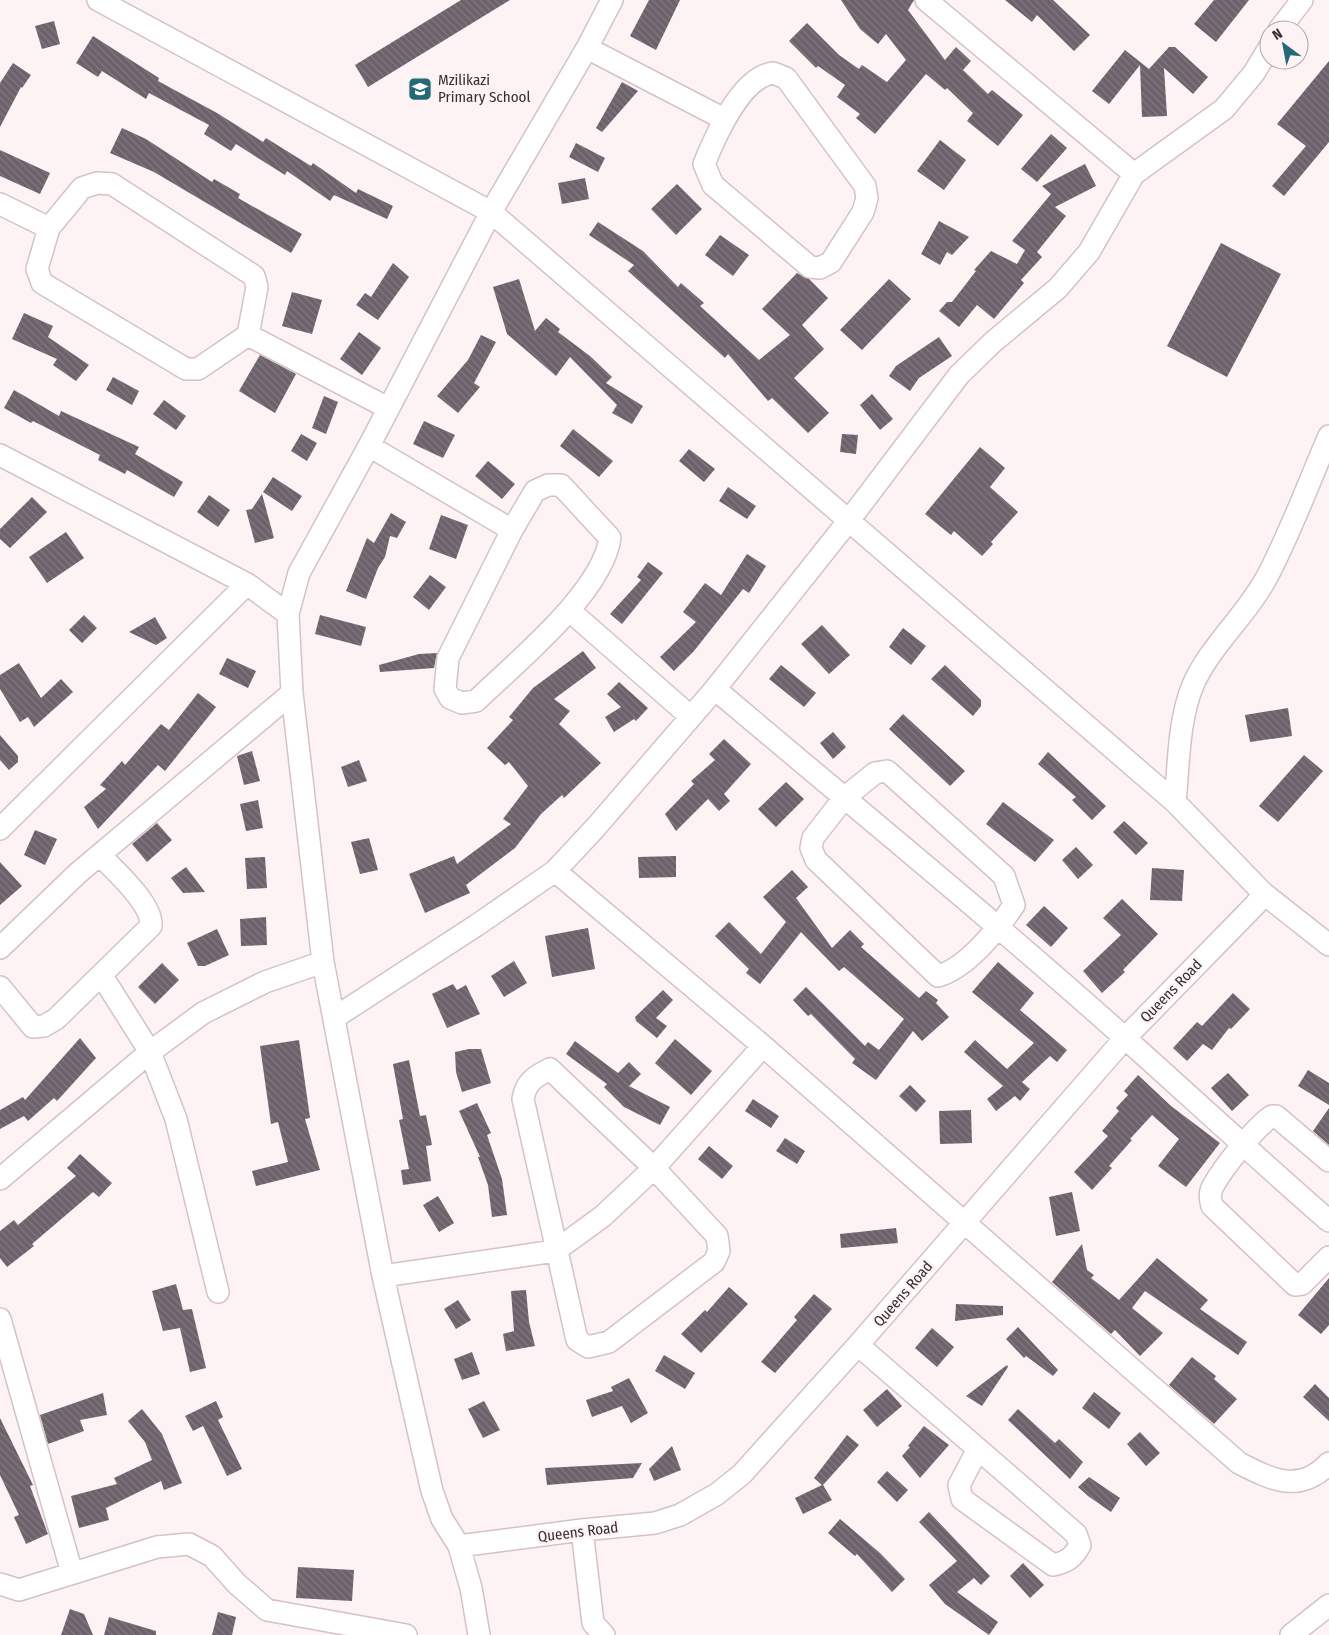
<svg xmlns="http://www.w3.org/2000/svg" width="1329" height="1635" viewBox="0 0 1329 1635" font-family="'Fira Sans Condensed',sans-serif">
<defs>
<pattern id="building-back-hatch" width="6" height="6" patternUnits="userSpaceOnUse" patternTransform="scale(1.25)"><rect width="6" height="6" fill="#6d616b"/><path d="M-1 5l2 2M0 0l6 6M5-1l2 2" fill="none" stroke="#827980"/></pattern>
</defs>
<rect width="100%" height="100%" fill="#fdf2f4"/>
<path fill="url(#building-back-hatch)" d="M461,0H510L368,87L355,65Z
M649,0H680L656,50L630,36Z
M841,0H914L908,10L945,60L956,47L971,61L963,70L988,94L992,90L1023,115L998,146L967,121L973,113L947,88L945,90L926,74L875,134L856,118L860,114L837,97L845,85L818,66L816,68L789,41L807,23L839,55L859,69L862,65L887,82L906,60L886,34L878,44L860,29Z
M1005,0H1053L1090,35L1074,51L1037,15L1032,22Z
M1214,0H1249L1216,42L1194,24Z
M54,21L60,44L42,49L35,26Z
M93,36L159,78L158,81L217,113L263,142L266,138L311,166L313,163L356,193L358,189L393,206L387,219L334,195L330,201L287,171L285,175L236,144L231,151L204,134L209,125L149,93L146,99L102,71L98,77L76,63Z
M1169,47H1175L1208,77L1193,94L1164,68L1167,116L1142,117L1140,65L1109,104L1092,91L1125,50L1149,69Z
M1329,61V142L1284,196L1272,186L1306,146L1277,124Z
M13,63L31,75L22,88L21,87L0,127V83Z
M622,82L638,91L602,132L596,128Z
M122,128L146,139L212,182L214,179L240,194L238,198L302,234L291,253L154,172L110,153Z
M1051,134L1067,148L1037,182L1021,169Z
M940,140L966,160L944,190L917,171Z
M576,143L605,158L598,172L569,157Z
M0,150L50,173L40,194L0,176Z
M1085,164L1096,186L1055,207L1066,216L1037,252L1042,257L1021,280L1024,283L994,319L977,305L959,327L939,311L947,302H952L976,271L974,270L991,251L1017,264L1025,250L1012,241L1051,194L1042,186Z
M585,178L589,199L562,204L558,183Z
M677,184L702,209L676,235L651,209Z
M939,221L969,237L952,255L947,252L940,265L921,254Z
M598,222L643,251L678,287L681,283L704,303L700,306L759,360L790,335L762,309L797,273L809,279L828,298L802,325L824,349L794,378L829,413L808,433L772,398L768,401L728,354L725,358L628,271L634,265L589,235Z
M720,235L749,255L733,276L705,255Z
M1221,243L1281,274L1227,377L1167,346Z
M393,263L409,277L378,320L356,305L365,293L371,297Z
M519,279L535,331L546,318L560,329L558,332L590,356L612,377L606,383L643,406L632,424L612,413L617,405L570,357L556,376L507,334L493,287Z
M889,279L911,299L862,350L840,330Z
M292,292L322,300L312,334L282,326Z
M24,313L53,326L48,337L89,365L76,381L53,365L57,359L12,339Z
M359,332L381,348L362,375L340,359Z
M481,335L496,342L474,383L480,387L458,413L437,396L468,360Z
M939,337L952,356L919,378L910,391L889,376L896,366Z
M260,355L296,374L275,413L239,391Z
M113,377L139,391L132,405L106,390Z
M14,390L59,416L61,411L139,447L135,454L183,482L174,497L127,470L125,474L98,460L100,455L33,421L31,423L4,408Z
M872,394L893,419L880,430L860,405Z
M324,396L338,402L326,434L312,428Z
M164,400L186,416L176,430L153,414Z
M424,421L455,435L443,458L413,444Z
M573,429L613,461L599,477L560,446Z
M301,434L317,443L307,461L291,451Z
M842,434L858,435L856,454L840,452Z
M980,447L1005,468L990,487L1018,512L991,542L993,544L982,556L954,531L951,535L925,514Z
M689,449L715,469L704,482L679,461Z
M488,461L515,484L502,499L475,476Z
M273,477L302,496L292,511L263,492Z
M728,487L756,506L747,519L719,501Z
M262,494L274,538L255,543L246,510L252,509Z
M209,495L230,510L218,527L197,512Z
M32,497L47,512L10,548L0,539V529Z
M391,513L406,522L397,538L390,536L385,557L378,568L366,599L346,591L367,538L374,543Z
M441,515L468,525L456,559L429,549Z
M66,532L84,558L47,583L29,557Z
M747,554L766,566L749,593L743,589L694,651L674,671L660,657L696,622L683,612L705,583L721,595Z
M648,562L663,573L622,624L610,614L641,580L637,577Z
M430,575L446,587L429,610L413,597Z
M84,615L97,628L82,643L69,630Z
M320,615L366,627L361,646L315,634Z
M155,617L167,638L156,645L129,632Z
M822,625L850,655L829,674L801,644Z
M903,628L926,646L911,665L889,647Z
M583,651L596,668L554,699L570,711L559,724L601,763L564,798L562,795L541,814L515,848L466,885L470,893L425,913L409,874L454,856L457,864L511,824L503,819L528,786L509,762L505,765L487,748L513,720L509,717L533,688Z
M437,653L434,668L380,672L379,665L419,654Z
M227,658L256,671L248,688L219,674Z
M19,663L41,698L61,679L73,692L34,727L28,717L20,722L0,689V675Z
M781,665L816,693L804,707L769,679Z
M945,665L981,700V706L973,716L931,679Z
M619,682L648,708L636,721L634,719L614,732L605,717L621,707L607,694Z
M198,693L216,707L165,771L158,765L98,829L84,807L106,789L100,785L122,761L125,765L161,724L169,730Z
M1288,708L1292,736L1250,742L1245,715Z
M903,714L965,771L950,786L889,729Z
M833,732L846,747L833,759L820,743Z
M0,735L18,756V762L9,770L0,760Z
M724,739L751,764L724,794L730,801L719,811L708,799L676,831L665,814L694,784L691,781L715,760L709,754Z
M252,751L260,781L244,785L237,756Z
M1048,752L1106,806L1092,820L1072,800L1076,797L1038,764Z
M1304,755L1323,771L1278,822L1259,806Z
M359,760L367,781L348,787L341,767Z
M786,782L804,799L776,827L758,809Z
M258,800L263,828L246,831L240,804Z
M1003,802L1054,840L1035,862L986,824Z
M1124,821L1148,843L1136,855L1113,832Z
M157,823L172,840L147,862L132,844Z
M35,830L57,839L45,865L24,855Z
M369,838L378,870L360,874L351,842Z
M1076,847L1093,865L1078,879L1062,860Z
M676,856V877L639,878L638,857Z
M265,857L267,888L247,889L245,858Z
M0,862L22,886L0,905Z
M186,867L205,892L183,893L171,878Z
M1152,868L1184,870L1182,901L1150,900Z
M792,870L808,887L796,898L832,948L850,930L864,944L861,947L919,998L926,991L938,1000L936,1003L949,1017L922,1041L913,1031L876,1080L852,1063L855,1059L811,1014L808,1016L793,1000L806,987L865,1046L868,1042L879,1050L904,1019L844,967L839,971L801,932L760,984L746,973L749,969L715,936L729,922L761,954L786,922L763,897Z
M1122,899L1158,934L1123,970L1125,972L1102,993L1083,971L1121,935L1103,918Z
M1044,906L1068,928L1051,947L1026,925Z
M266,917L267,945L241,946L240,919Z
M588,928L595,969L552,977L545,936Z
M217,929L229,955L205,966H198L187,943Z
M514,961L527,983L504,997L491,976Z
M998,962L1034,993L1020,1010L1067,1050L1057,1062L1050,1056L1022,1082L1030,1089L1020,1101L1015,1096L996,1111L987,1099L1003,1086L964,1052L975,1040L1007,1069L1034,1043L972,992Z
M162,963L179,980L155,1004L138,987Z
M453,984L457,990L466,985L480,1014L447,1028L432,994Z
M663,990L673,1000L656,1018L667,1026L657,1038L636,1021L635,1017Z
M1233,993L1250,1009L1231,1029L1229,1028L1212,1050L1203,1044L1187,1061L1173,1048L1197,1022L1202,1026Z
M80,1038L96,1058L57,1101L54,1098L28,1121L24,1116L0,1129V1110L23,1097L25,1100Z
M675,1039L712,1071L691,1095L655,1063Z
M299,1040L310,1118L305,1119L320,1170L256,1186L252,1171L288,1162L278,1122L271,1124L260,1046Z
M575,1041L618,1073L629,1062L641,1074L629,1086L670,1107L660,1125L624,1107L604,1087L607,1084L566,1054Z
M469,1049H481L491,1083L462,1092L456,1072L455,1052Z
M409,1060L420,1116L426,1115L432,1145L426,1146L431,1181L403,1185L401,1170L409,1169L399,1120L403,1119L393,1064Z
M1308,1070L1329,1083V1105L1298,1086Z
M1228,1073L1249,1095L1232,1111L1211,1088Z
M1138,1075L1171,1106L1220,1143L1186,1187L1158,1166L1179,1139L1152,1115L1130,1139L1132,1140L1109,1166L1112,1168L1092,1190L1074,1172L1108,1136L1102,1131L1119,1111L1116,1108L1128,1095L1124,1091Z
M910,1085L926,1101L916,1112L899,1096Z
M753,1099L779,1116L771,1128L745,1111Z
M477,1103L491,1133L487,1135L502,1179L507,1215L492,1217L488,1185L478,1157H480L459,1111Z
M1329,1108V1145L1313,1131Z
M971,1110L972,1143L940,1144L939,1111Z
M785,1138L805,1151L797,1164L776,1151Z
M709,1146L733,1166L722,1179L698,1159Z
M80,1154L112,1183L99,1197L93,1192L32,1244L34,1246L7,1267L0,1258V1231L14,1220L18,1225L76,1176L67,1168Z
M1072,1192L1080,1231L1056,1236L1049,1197Z
M438,1196L454,1223L439,1232L423,1205Z
M896,1228L898,1243L841,1248L840,1234Z
M1082,1244L1087,1270L1094,1275L1091,1278L1119,1300L1157,1258L1208,1300L1200,1309L1247,1342L1238,1355L1145,1291L1132,1308L1163,1333L1140,1356L1115,1330L1111,1334L1052,1282Z
M1329,1278V1325L1321,1334L1298,1315Z
M176,1284L183,1310L192,1309L206,1368L190,1372L180,1328L163,1331L152,1291Z
M729,1287L748,1304L701,1353L681,1334L705,1310L707,1312Z
M526,1290L529,1322L535,1346L506,1351L503,1334L514,1331L511,1291Z
M814,1294L832,1309L775,1373L761,1362L797,1320L794,1317Z
M458,1300L471,1320L456,1329L444,1309Z
M956,1304L1003,1306V1315L955,1321Z
M1018,1327L1058,1370L1053,1376L1026,1356L1024,1358L1006,1339Z
M932,1328L954,1347L937,1367L915,1348Z
M472,1352L480,1374L462,1380L454,1359Z
M664,1355L695,1373L685,1389L655,1371Z
M1192,1357L1216,1376L1214,1379L1237,1399L1214,1424L1169,1385Z
M1007,1365L1008,1367L982,1406L966,1396Z
M629,1378L648,1413L631,1423L622,1406L592,1417L586,1400L613,1391L611,1387Z
M1315,1384L1329,1398V1421L1303,1397Z
M887,1389L902,1406L877,1427L863,1410Z
M1094,1392L1121,1413L1109,1429L1082,1408Z
M103,1393L107,1415L80,1420L84,1431L48,1444L40,1415Z
M216,1401L223,1417L218,1420L242,1469L227,1476L203,1426L193,1431L185,1416Z
M484,1401L500,1430L483,1438L468,1409Z
M142,1409L162,1434L182,1483L164,1490L161,1481L106,1508L109,1520L79,1528L71,1496L117,1484L114,1478L152,1460L145,1442L128,1421Z
M1018,1409L1055,1443L1059,1439L1083,1462L1070,1479L1008,1420Z
M0,1418L33,1485L30,1486L48,1534L26,1544L14,1517L19,1515L0,1475Z
M924,1426L949,1445L920,1478L902,1456L910,1447L908,1446Z
M1140,1432L1160,1453L1146,1466L1127,1444Z
M847,1435L859,1445L823,1485L832,1500L803,1514L795,1498L822,1485L814,1478Z
M672,1446L681,1470L654,1481L649,1469Z
M642,1463L633,1478L547,1485L545,1468Z
M887,1471L908,1490L897,1502L877,1482Z
M1089,1477L1120,1498L1111,1512L1088,1496L1078,1487Z
M929,1512L990,1576L981,1585L974,1578L957,1592L998,1622L989,1635L945,1604L929,1585L957,1561L919,1522Z
M840,1519L880,1553L905,1579L892,1592L857,1554L855,1556L828,1533Z
M1023,1563L1044,1585L1030,1598L1010,1576Z
M298,1567L354,1570L352,1601L296,1598Z
M70,1609L84,1614L93,1635H61Z
M218,1612L236,1617L232,1635H212Z
M109,1617L156,1631V1635H104Z"/>
<g fill="none" stroke-linecap="round" stroke-linejoin="round">
<g stroke="#d5c2c6" stroke-width="24">
<path id="street" d="M98,0L491,212L1175,802L1263,893L1329,945
M926,0L1134,174
M1279,30L1302,0
M587,48L724,119
M773,73L786,78L865,186L867,198L863,212L831,262L820,268L810,267L713,185L704,164C715,137 741,77 773,73Z
M97,183L112,184L254,276L257,287L248,335L198,369H186L42,283L37,269L49,228L82,188Z
M0,204L49,228
M248,335L388,408
M369,446L512,530
M0,455L247,584L288,614
M548,485H561L610,538C602,593 516,662 476,701L462,703L450,698L445,689L448,658L512,530L535,491Z
M570,611L691,717
M715,689C852,805 992,919 1125,1038C1193,1099 1260,1161 1329,1221
M887,771L1004,876L1014,905C998,929 967,968 938,976L816,860L811,848L813,838L844,798L875,773Z
M1175,802C1179,764 1178,721 1193,685C1209,647 1248,614 1268,575C1291,531 1309,482 1329,436
M0,829L247,584
M555,871L763,1046L1239,1463C1272,1480 1300,1494 1329,1463
M0,948L78,873L292,693
M102,976L150,1052L176,1119L218,1292
M0,987L33,1027L44,1026L56,1019L151,926C153,904 115,871 100,855
M334,1018L477,925L555,871L596,827L715,689L850,519L959,375L993,342L1058,288L1089,252L1134,174L1224,109L1254,73L1269,48
M550,1069L654,1168L717,1236L719,1251L714,1262L609,1342L588,1347L577,1340L523,1099C526,1082 534,1077 550,1069Z
M1329,1161L1276,1116H1272C1255,1127 1223,1168 1213,1186C1209,1193 1210,1199 1212,1206L1295,1285L1302,1284L1329,1257
M0,1179L150,1052L203,1013L265,982L323,962
M383,1276L555,1251L603,1216L654,1168L763,1046
M0,1319L72,1573
M858,1345L1076,1534L1080,1545C1073,1558 1067,1562 1053,1565L962,1499L959,1485L978,1449
M582,1530L593,1623L604,1635
M459,1546L582,1530L655,1523L680,1515L717,1494L742,1474L858,1345L1125,1038L1256,904L1263,893
M0,1584L19,1590L157,1547L189,1544L212,1556L237,1584L267,1610L406,1635
M479,1635L471,1588L459,1546L442,1519L432,1491L383,1276L323,962L292,693L288,614L299,573L369,446L491,212L587,48L612,0
M1291,1635L1329,1605"/>
</g>
<use href="#street" stroke="#fff" stroke-width="21"/>
</g>
<defs>
<g id="school-square" transform="scale(1.25)"><rect x="-9" y="-9" width="18" height="18" rx="4" fill="#236978" stroke="#fdf2f4"/><path d="M0-5L7-2L0 1L-7-2ZM-4 1L0 2.5L4 1V4Q0 6-4 4Z" fill="#fff"/></g>
</defs>
<g fill-rule="evenodd">
<use href="#school-square" x="420" y="89"/>
</g>
<g text-anchor="middle" stroke-width="5" stroke-linejoin="round" paint-order="stroke">
<g font-size="15" fill="#362f31" stroke="#fdf2f4" text-anchor="start">
<text x="438" y="85">Mzilikazi<tspan x="438" dy="17">Primary School</tspan></text>
</g>
<g font-size="15" fill="#362f31" stroke="#fdf2f4">
<text transform="translate(1171 991) rotate(-46)" y="5">Queens Road</text>
<text transform="translate(903 1294) rotate(-49)" y="5">Queens Road</text>
<text transform="translate(578 1532) rotate(-7)" y="5">Queens Road</text>
</g>
</g>
<g transform="translate(1284 45) rotate(328)"><circle r="24" fill="#fdf2f4" stroke="#ada4a6"/>
<path d="M0-4L9 19L0 12L-9 19Z" fill="#236978"/>
<text y="-8" font-size="14" font-weight="bold" text-anchor="middle" fill="#362f31">N</text>
</g>
</svg>
